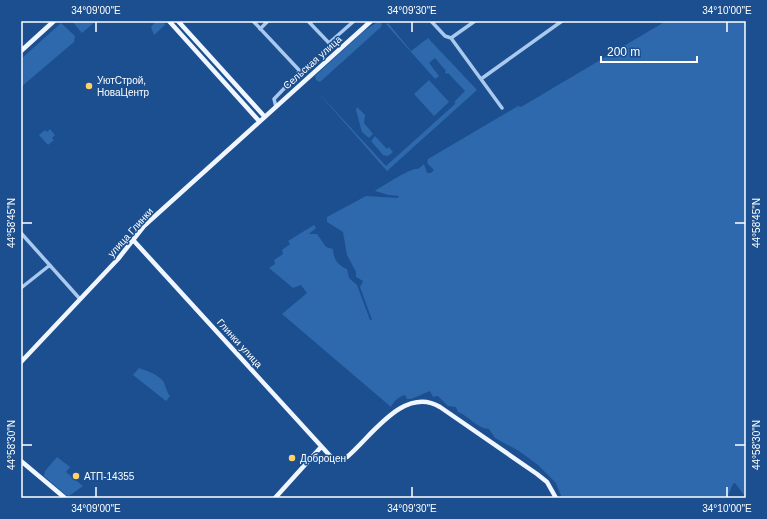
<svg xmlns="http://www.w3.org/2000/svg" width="767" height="519" viewBox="0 0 767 519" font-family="Arial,sans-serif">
<rect width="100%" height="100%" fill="#1b4f8f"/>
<path fill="#2e69ad" d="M72,21H96L82,33Z
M156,21H164L165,25L154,35L151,27Z
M379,21L382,24L381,27L320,82L316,80L315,76L364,31Z
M666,21H707L712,23L715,21H746V498L735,483L733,484L727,498H562L556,483L538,465L519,451L495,438L489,429C476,428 469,416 458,412L456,407L448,406L438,396L433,397L430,391L411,399H407L405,395C398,397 394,401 391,407L282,314L307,293L301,285L293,288L269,268L275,264L274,260L283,254L282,250L290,244L288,241L314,225L316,228L309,234H317L326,247L333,249C333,258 338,266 347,269L349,278L357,285L370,320H372L360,287L363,281L356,277V272L347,255L343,232L327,222V217L366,196L398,198L399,196L389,195L375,191C383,186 412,167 418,169L424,164L427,173H431L434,170L427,163L428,159L518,106L521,107Z
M61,23L75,36L74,42L21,87V59Z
M388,23L411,51L428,38L477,90L387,171L315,89L386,166L455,104V101L465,91L448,73L446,74L445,72L446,71L435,58L429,63L439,76L435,79L386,24Z
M429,80L449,102L434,116L414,94Z
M357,107L365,115L364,123L373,134L369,138L362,132L356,110Z
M50,129L55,135L52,138L54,140L48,145L39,135L45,130L47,132Z
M375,136L387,149L389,147L393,152L388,156L383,155L371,141Z
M139,368C147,371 157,374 163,381C166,386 166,391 170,396L166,401L133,375Z
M57,457L70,467L66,472L83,486L69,496L66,495L44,476L45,471Z"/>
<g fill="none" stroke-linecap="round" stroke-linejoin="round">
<path stroke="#a9c9ee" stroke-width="3.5" d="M253,21L299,70L298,74L274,99L276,107
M308,21L329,43L354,21
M431,21L445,36L451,38L502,108
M260,29L268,21
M451,38L475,21
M481,79L562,21
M21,233L80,299
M21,288L50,265"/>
<path stroke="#f0f6ff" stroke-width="4.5" d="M169,21L259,121
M178,21L264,116
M21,51L54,21
M134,241L332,458L339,460L347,457C371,437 404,385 440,407L537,474L547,482L556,498
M21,362L118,259L144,226L371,21
M21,461L65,498
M275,498L321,447"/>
</g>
<path fill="none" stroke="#fff" stroke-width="1.5" d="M96,22V32M412,22V32M727,22V32M22,223H32M735,223H745M22,445H32M735,445H745M96,487V497M412,487V497M727,487V497"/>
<g fill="#ffd166" stroke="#1b4f8f" stroke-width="1.5">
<circle cx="89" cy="86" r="4"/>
<circle cx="292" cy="458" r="4"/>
<circle cx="76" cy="476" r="4"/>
</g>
<g text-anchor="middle" stroke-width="3" stroke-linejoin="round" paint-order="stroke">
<g font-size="10" fill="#fff" stroke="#1b4f8f">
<text transform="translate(312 62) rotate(-42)" y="4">Сельская улица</text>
<text transform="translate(130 232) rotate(-48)" y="4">улица Глинки</text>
<text transform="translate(240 343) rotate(48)" y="4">Глинки улица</text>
</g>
<g font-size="10" fill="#fff" stroke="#1b4f8f" text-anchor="start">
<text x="97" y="84">УютСтрой,<tspan x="97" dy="12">НоваЦентр</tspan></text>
<text x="300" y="462">Доброцен</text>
<text x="84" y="480">АТП-14355</text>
</g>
</g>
<rect width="767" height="519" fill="none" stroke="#1b4f8f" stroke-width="44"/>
<path d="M601 56v6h96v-6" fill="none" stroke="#ffffff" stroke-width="2"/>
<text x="607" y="56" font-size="12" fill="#ffffff" stroke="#1b4f8f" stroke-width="3" paint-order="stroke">200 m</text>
<rect x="22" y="22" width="723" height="475" fill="none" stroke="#fff" stroke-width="1.5"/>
<g font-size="10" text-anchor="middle" fill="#fff">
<text x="96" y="14">34°09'00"E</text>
<text x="412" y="14">34°09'30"E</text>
<text x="727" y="14">34°10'00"E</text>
<text transform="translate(11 223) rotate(-90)" y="4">44°58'45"N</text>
<text transform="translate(756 223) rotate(-90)" y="4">44°58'45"N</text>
<text transform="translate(11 445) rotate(-90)" y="4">44°58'30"N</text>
<text transform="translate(756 445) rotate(-90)" y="4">44°58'30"N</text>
<text x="96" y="512">34°09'00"E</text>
<text x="412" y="512">34°09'30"E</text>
<text x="727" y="512">34°10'00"E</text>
</g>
</svg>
